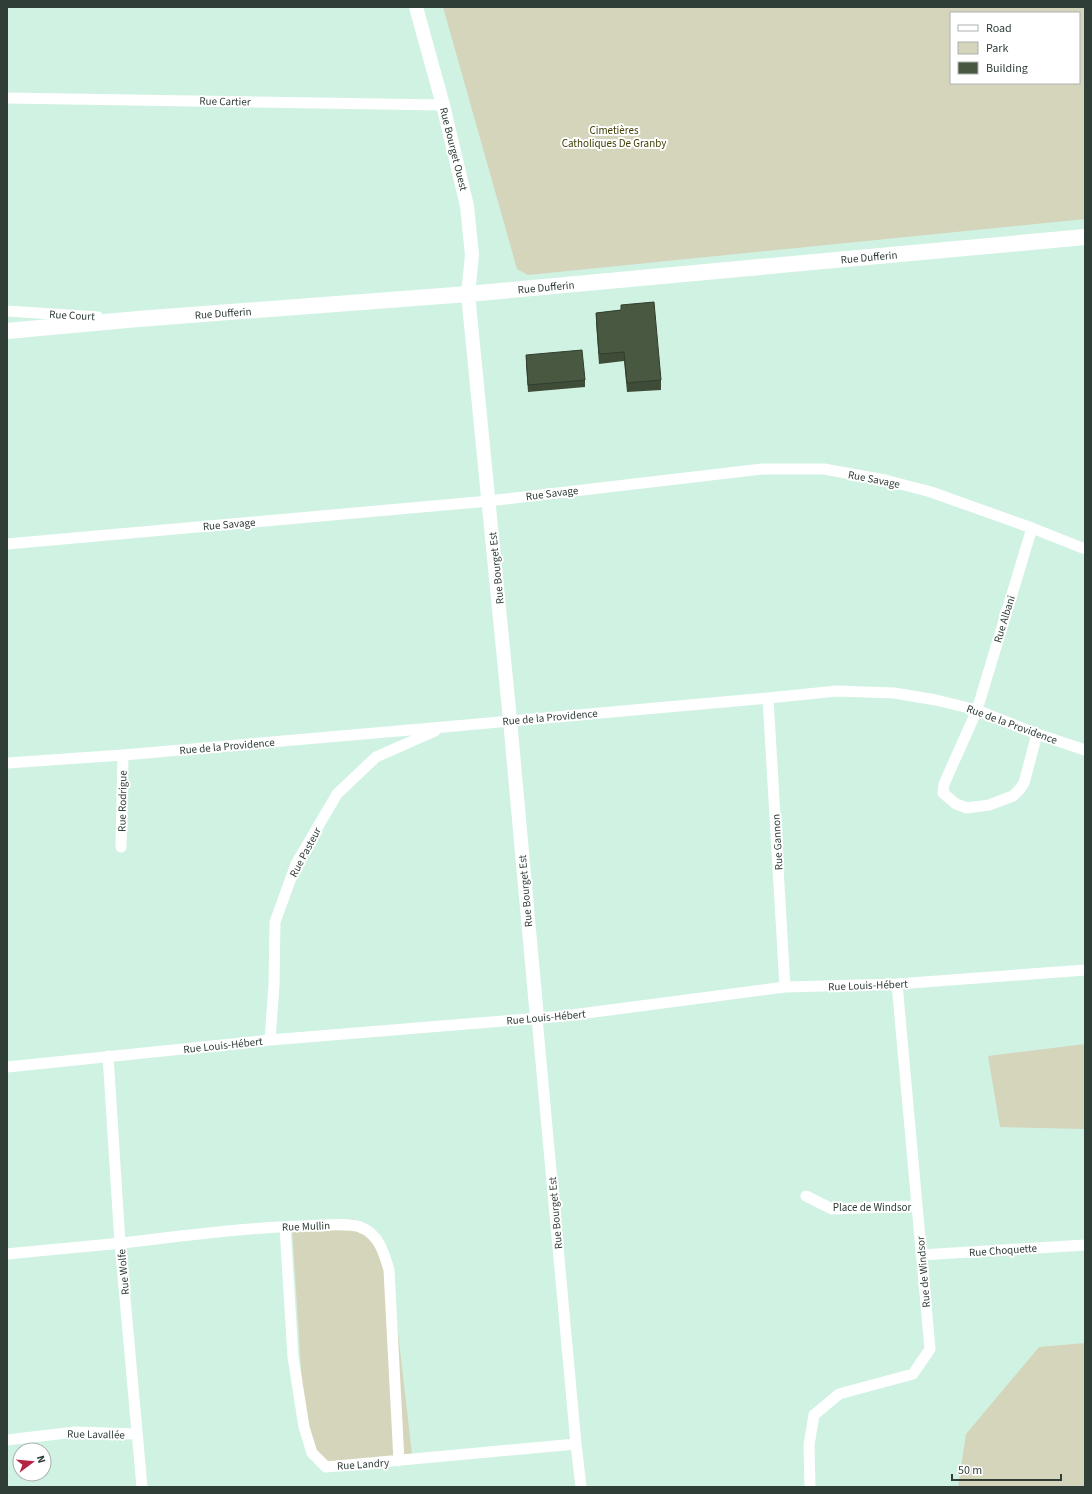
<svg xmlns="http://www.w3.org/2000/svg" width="1092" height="1494" viewBox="0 0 1092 1494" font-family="'Source Sans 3',sans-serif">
<rect width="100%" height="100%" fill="#d0f2e2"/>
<path fill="#d5d5bc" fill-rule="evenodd" d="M443,7H1085V219L528,275L517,269ZM951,13H1079V83H951Z
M1085,1044V1129L1000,1127L988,1056Z
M353,1219L381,1238L390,1262L413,1463L326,1465L312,1462L304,1416L292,1227Z
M1085,1343V1487H958L966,1434L1039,1347Z"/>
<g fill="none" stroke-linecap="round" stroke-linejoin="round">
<path stroke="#fff" stroke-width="11" d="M7,98L443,105
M7,311L98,317
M1032,528L977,710L944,784L943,793L956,804L967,808L989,805L1013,796L1019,790L1024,783L1037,734
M7,544L489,501L762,469H824L885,480L931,492L1032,528L1085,549
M768,698L785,987
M7,763L123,755L444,727L768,698L837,691L894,693L936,700L977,710L1037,734L1085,750
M121,847L123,755
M537,1018L576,1444L581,1487
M270,1040L274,985L275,922L296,864L337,794L376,757L435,731
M108,1056L120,1243L142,1487
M7,1067L270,1040L564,1016L785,987L897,984L1085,970
M806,1196L832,1209L917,1206
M285,1227L293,1357L304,1427L312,1453L326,1467L576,1444
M7,1254C45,1250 83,1247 122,1243C182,1236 242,1228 302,1226C317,1226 347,1222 360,1227C379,1234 384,1253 389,1270L399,1461
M921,1255L1085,1245
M7,1440L75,1432L137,1434
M810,1487L809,1445L814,1415L839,1394L913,1374L930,1349L897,984"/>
<path stroke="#fff" stroke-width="14" d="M416,7L443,105L467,206L472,255L468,294L510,720L537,1018"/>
<path stroke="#fff" stroke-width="16" d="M7,331L138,319L468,294L1085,237"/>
</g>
<path fill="#3e4c38" d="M621,305L661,380V390L627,392L624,361L599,364L596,322V313L621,310Z
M526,355L585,380V387L528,392L526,362Z"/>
<path fill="#485841" stroke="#323e2e" d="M654,302L661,380L627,383L624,352L599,354L596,313L621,310V305Z
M582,350L585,380L528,385L526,355Z"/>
<g text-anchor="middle" stroke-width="4" stroke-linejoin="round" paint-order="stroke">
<g font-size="11" fill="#303e38" stroke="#fff">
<text transform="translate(225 101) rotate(1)" y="4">Rue Cartier</text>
<text transform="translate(454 149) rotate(76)" y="4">Rue Bourget Ouest</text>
<text transform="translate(869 257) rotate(-5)" y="4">Rue Dufferin</text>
<text transform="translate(546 287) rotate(-5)" y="4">Rue Dufferin</text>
<text transform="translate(223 313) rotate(-4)" y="4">Rue Dufferin</text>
<text transform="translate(72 315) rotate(3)" y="4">Rue Court</text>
<text transform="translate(874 479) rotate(11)" y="4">Rue Savage</text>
<text transform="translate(552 493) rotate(-7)" y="4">Rue Savage</text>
<text transform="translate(229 524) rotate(-5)" y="4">Rue Savage</text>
<text transform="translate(496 568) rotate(-96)" y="4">Rue Bourget Est</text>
<text transform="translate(1004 619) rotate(-73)" y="4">Rue Albani</text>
<text transform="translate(550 717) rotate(-5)" y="4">Rue de la Providence</text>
<text transform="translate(1012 724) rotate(20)" y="4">Rue de la Providence</text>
<text transform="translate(227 746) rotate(-5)" y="4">Rue de la Providence</text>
<text transform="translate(122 801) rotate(-89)" y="4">Rue Rodrigue</text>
<text transform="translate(777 842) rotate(-93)" y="4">Rue Gannon</text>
<text transform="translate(305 852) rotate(-62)" y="4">Rue Pasteur</text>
<text transform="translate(525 891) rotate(-95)" y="4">Rue Bourget Est</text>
<text transform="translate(868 985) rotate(-2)" y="4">Rue Louis-Hébert</text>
<text transform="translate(546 1017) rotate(-5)" y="4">Rue Louis-Hébert</text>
<text transform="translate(223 1045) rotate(-6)" y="4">Rue Louis-Hébert</text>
<text x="872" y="1211">Place de Windsor</text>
<text transform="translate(555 1213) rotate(-95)" y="4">Rue Bourget Est</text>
<text transform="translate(306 1226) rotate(-2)" y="4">Rue Mullin</text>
<text transform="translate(1003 1250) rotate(-4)" y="4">Rue Choquette</text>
<text transform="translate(123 1272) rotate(-95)" y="4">Rue Wolfe</text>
<text transform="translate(923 1272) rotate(-95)" y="4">Rue de Windsor</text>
<text transform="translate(96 1434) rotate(1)" y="4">Rue Lavallée</text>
<text transform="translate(363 1464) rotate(-4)" y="4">Rue Landry</text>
</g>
<g font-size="11" fill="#413e04" stroke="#fff">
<text x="614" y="134">Cimetières<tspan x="614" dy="13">Catholiques De Granby</tspan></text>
</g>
</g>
<rect width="1092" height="1494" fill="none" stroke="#303e38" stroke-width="16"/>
<rect x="950" y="12" width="130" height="72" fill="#ffffff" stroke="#acb2af"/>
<rect x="958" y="25" width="20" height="6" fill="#ffffff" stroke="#acb2af"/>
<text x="986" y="32" font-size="12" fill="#303e38">Road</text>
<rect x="958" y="42" width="20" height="12" fill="#d5d5bc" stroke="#acb2af"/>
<text x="986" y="52" font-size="12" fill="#303e38">Park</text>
<rect x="958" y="62" width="20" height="12" fill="#485841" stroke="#acb2af"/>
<text x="986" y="72" font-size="12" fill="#303e38">Building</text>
<g transform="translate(32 1462) rotate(74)"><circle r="19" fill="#ffffff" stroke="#acb2af"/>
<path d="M0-3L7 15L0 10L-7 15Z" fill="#b62443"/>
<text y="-6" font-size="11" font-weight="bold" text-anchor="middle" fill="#303e38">N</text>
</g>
<path d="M952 1474v6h109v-6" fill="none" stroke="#303e38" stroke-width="2"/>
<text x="958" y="1474" font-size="12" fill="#303e38" stroke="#ffffff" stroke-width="3" paint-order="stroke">50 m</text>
</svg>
